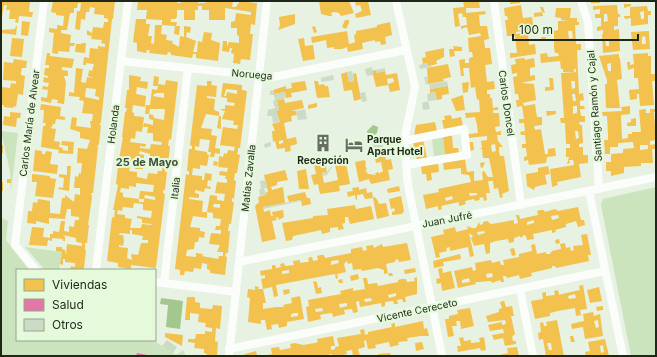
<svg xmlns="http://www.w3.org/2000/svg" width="657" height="357" viewBox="0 0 657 357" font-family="Inter,sans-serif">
<rect width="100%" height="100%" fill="#e7f2e2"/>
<path fill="#cbe4be" d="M1,131L18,133L11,191L10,172Z
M443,136L445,155L434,157L432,138Z
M656,187V356H631L601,205L603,199Z
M1,218L8,221L6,240L29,270H17V340H153L176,355L183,350L186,356H1Z
M25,247L62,252L59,270H45Z"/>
<path fill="#a2c88d" d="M373,125L378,127L377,133L372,137H368L367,131Z
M161,298L183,301L180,329L166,327L168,305L160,304Z"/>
<path fill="#f2c14e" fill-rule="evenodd" d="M1,1H30L29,12H33L32,17L19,16L18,23L15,22L16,19H9L10,10H6L7,5H4L2,17H1Z
M53,1H115L113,19H112L101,122L99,125H101L99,144L97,147H98L93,193H91L92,197L88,225H89L87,243H85V250H86L84,268L82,270H70L71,266L75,267V263L65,262V259H63V265L60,264L62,252L56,251V247H62V249L65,250L66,255L67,244L82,246V243L76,242V238L63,235L65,237V241H63V239L52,238V241L48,240L47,246L29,245L32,227L44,228L43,237L50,238V234H53V231L59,232L61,221H65L64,231L69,232V226L74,227L75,220H79V217L71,216V209H67L65,219L49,218V224L36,221V224L27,223L28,211H32L33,202L37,203L38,199L50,201V213L60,214L62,198H65V195L74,202L75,194L80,195V188H74L75,176L78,177L79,173L81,174L82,163H77L78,148L87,149L90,140L80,138V132L70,129L72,117L77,118L76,126L91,128L90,121H92L93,114L82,113L84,101L79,100L80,97L69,96V92L74,93L76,68L83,69L81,82L86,83L87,77L94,78L88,76L89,70L92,71L94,64L86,63V65H83L84,57L89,58L90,48L98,49V46L105,47V44L101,43L102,40L91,39L92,36L87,35V30L92,33L93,27L103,28L104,22H108V19L104,18V15L94,14L95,8L90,7L89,12H86L85,20L81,19L80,30L75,29L77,11H80L81,3H78L77,8H74V13H70L67,30H61V33L71,35L70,43H75L74,46H70L69,52L58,51V54L52,53L54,33L49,32V28L57,29V25L63,26L64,16L56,15V13L51,12ZM86,88L96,89L95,96L99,97V100L85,97Z
M177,1V3H181V1H199L198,3H206L205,1H233L232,7H236L240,1L257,3L255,25L251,24L250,34H253L250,60L241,59L240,64L233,63L234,54L231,53L232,48H230L229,52L222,51L223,41H227V47L229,42L239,43V36L237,35V28H231V22L235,21L236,13L251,15V12L225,8V20H209V10H202V6H198V10H195V20H184V10H177V17L175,19H171V22H177L176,26H180L179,35L174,34L175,26L162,25V20L146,19L147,10H137L138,1Z
M319,1H349L354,13L341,16L339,13L334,12L331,13L332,16H329L321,14Z
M355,1H368L371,15L356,18L355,14L362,11L360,5L356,6Z
M463,1H479L480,8H466V13L485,11L486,14L479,15L480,26H487L489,39L484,40L485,48H490L492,64L485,65L487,82L494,81L495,89L487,90V94H490V98H492L493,108L498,107V110H493V113H499L500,126L495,127L496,132L501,131V135H497L498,141L503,147H499V151L500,156H504L509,191L502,194L503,197L500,198L498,188L494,189L493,181H488L490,193H486L487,200L484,201L483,197L479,198L480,200L475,201L474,199L465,201L466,204L463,205L459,206V202L441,206L442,209L438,210V206L426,209L423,195L439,192L438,189L471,182L469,175L461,174V168L444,170L443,162L465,159L467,172L474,171V181L483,180L482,172L484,171L488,177H493L489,158H483L482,149L479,148H482L481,141L487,140V136L468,138V134L478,133L477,125L475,117L466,118L465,113L480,112L479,99L477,100L475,87L471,88L469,68H463L464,76H461L459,60L465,59V63H469V58L473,57L472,52H469L468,38L481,36L480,33L469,35L467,27L461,29V26L467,25L466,17H463L462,13L458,14L460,26L455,27L453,8L464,7ZM495,144L496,151L492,152L491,145ZM469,193H477V195L470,196ZM452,196L453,199L446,201L445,198Z
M510,1H520V3L510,4Z
M590,1H600V3H591Z
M624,4H631V6L624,8Z
M521,5L523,18L532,17L533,24H537V29L516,32V34L528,32L529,45L535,44L536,54L510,58V53H517L515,36H507L505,20H508L507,16H505L504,8Z
M617,5L618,14H620V17H618V26H614V30L619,29L620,51L603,53L602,34H603V30L597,31V27L601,26V18H595V14H600V9L593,10V6ZM604,14H607L608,21L604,22ZM605,39H609V46H606Z
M647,6L648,11H651V15H648V24L631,26V18L625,19L624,16H630V7ZM644,11V19H641L640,12Z
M540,7H543L545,13L542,12Z
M556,8H571L570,18H577V22H579V25H575L576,44H581V50H577L579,94L583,93L584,100L580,101V106H584L585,109H580L581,116H585V122H579L580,125H582L583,143L579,144V147H583V155H588V163L579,164L581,177L557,182L558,185L552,187L550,169L574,165L573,160H569L570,163L567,164L569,157H566V148H570V144H566L565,123H561L560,118H564L561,73L576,72V69H574V72H563V69H561L560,61L541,63L540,54L547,53L548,57L559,56L558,53H555L554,48V31L558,30V21H568L561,20V18L555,17ZM568,31H572L573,38L569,39ZM571,81H575V88L572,89ZM572,94H575L576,101H573ZM573,106H577V113L573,114ZM575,131H578L579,138L576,139Z
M542,12L543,16L534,17V13Z
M295,14V24L278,30L280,25L279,17Z
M136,19H146V24H150L148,36H152L151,43L154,44L155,25H162L161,34L167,35L166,40L173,41L172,43L179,47L180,36L184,37V26L191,27L190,33L187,32L186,37L196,41L193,52H197L198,41L202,42L204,32L212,33L211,40L220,43L218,61L196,58V54H193L192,58L171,55V53L168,52L167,55L149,53L150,50H147L146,53L137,51V43L133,42Z
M345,20H349V23L346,29L342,27Z
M22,21L30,22L28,36L21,35Z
M390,22L392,35L385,37L386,44L381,45L380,41L375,42V40L362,43L363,49L348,52L347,47L342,49H334V47L327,48L326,40L312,43L311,37L347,31L349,44L353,43L355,42L354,35L356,34V31L377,27V25Z
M16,26H17L16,35L1,33V30L15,29Z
M315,26L317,32L314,33L312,27Z
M548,31L551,36H546V32Z
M649,31L650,49L633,50L631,32ZM645,36L646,44H642V37Z
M542,37H546V41H539Z
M12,38L24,39L22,57L10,56Z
M304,38L305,46L313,45L315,59L303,61L298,39Z
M82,43H86L85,53L75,52L76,44H81Z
M453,46L462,47V51H454L455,56L450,57L449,49H454Z
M444,48V57L436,61L437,64L428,66L427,63L423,64L422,58L426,57L425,52Z
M47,53H50V56L74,59L72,68L62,67V70L68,71V76H64L66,83L64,104L57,103L58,100L52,99L51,103L41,101V97L47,98L48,90L42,89L43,86L48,87L49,83L43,82L44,77L48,78V76L44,75L45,68H49V65H45Z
M648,53V56H651V74H655L656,81H652L654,105L640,106L639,94H637V99L630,100L629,90L639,89L638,78H634V68L628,70L627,62H630V65L634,64L633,54Z
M619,54V58H620L622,79L617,80L620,108H606L605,84H607V80L599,56ZM611,63V71H608L607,64Z
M525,58V60L534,58L535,67L530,68V76L535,75V80L521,83L534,84L536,100L523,103L524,106L535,104L537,117H542V125L534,126L535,130L541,129L545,154H548V149L555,148L556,156L547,157L546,163L529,165L528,160L524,161V157L527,156L526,148H522V144H526L525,135H521L520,132L525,131L524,123H519V119H524L522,106L517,107L516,100H519L518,94H515L513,77L517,76V73L512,74L511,65L516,64L515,59Z
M14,59L27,61L26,68H22L21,73V75L25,76L23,95L18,94L16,107L14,106L13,108L4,107V105H1L2,87L10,88L11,83L16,84V81L3,80L4,62L13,63Z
M448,64L451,77L443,79L444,81L428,84L427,68Z
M376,70V73L385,71L386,75L397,73L400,90L390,92L388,84L394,82L393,78L387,79L388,85L376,87L372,71Z
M347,72L349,82L354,81L353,74L356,73L361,99L354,101L352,90L344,91L341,74Z
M129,75L141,77L140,81L148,82L147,89L137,87L136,94L146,96L145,107L133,105L132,112L134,113V116L144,117L142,132L136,131L135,139L131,138L130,142L146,144L145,147L140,146V148L150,149L151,144L161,145L162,142L153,141V133H147L148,127H143L144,123L153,125V120L149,119V114L153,115L154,118L164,120L165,109H150L149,114H145L146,105H150L152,89L157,90L158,86H153L154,76L159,77L158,84L165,85L166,80L178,82L171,140L169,139L168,146H170L168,165L166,164L165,172H167L165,190H163V193L165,194L156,267L155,268L131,265V269L118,267V263L107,261L112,217L114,218L115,210H113L118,185L116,184L118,166L120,167L121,159H119L123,137H122L125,112H126L127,108H125L127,90H129ZM157,93H164V98L153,96L154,94ZM140,151L150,154L149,159L156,160L155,163L163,164L162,171H158L157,174L148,173L147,179L137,177V172L129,171L131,160L138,161L135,169H143L144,155L139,154ZM136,183L154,185L153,192L140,191L139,199H144V202H139V199L123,197V193L120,192L121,188L129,189V186L136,187ZM145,195L155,197V200L144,198ZM134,203L143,204V210L152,211L151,218L137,216V218L142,219V223L152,224L151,225L142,224L141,228H130L132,219L125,218V215L117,214L118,210L122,211L123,207L133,208ZM130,230H132V234L143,236L142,240H148V243H141L138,255L131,254L132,260L127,258L128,248L119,247V245L123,246L124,241L123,235H119L120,233L130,234Z
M549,78H553L554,90L545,91V87H550Z
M207,81H212L211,85L217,86L216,97L207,96V98L215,99L214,110L219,112V116L206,114L201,128L212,129L211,135L217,136L215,148L220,149V154L215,153L214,157H210L211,152H208L210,140L200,139L199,147L195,146V150L207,152V154L209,155L207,166L200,165V169L193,168L192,175L202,176V180H204L205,173L212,174L211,181L208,180L207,186L211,187L210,189L205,188L204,192L195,190V193L199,194V198L189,197V199L203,201L202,212H207V218L193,216L190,227L200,228V231L205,232L204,238L199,237L198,242H195L194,249L187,250L186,256L196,257V253L203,254L202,256L218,259L219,256H223V252H217L220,245L209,244L211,233L221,234V230H215L216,226H220L221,219L213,218V213L207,212L210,195L217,196V200L224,201L225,194L215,193L217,182L227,183V179H225L226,176L219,175L220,171L227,172L228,168L218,167L219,156L223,157L224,153L227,154L228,150L234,151L235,147L220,145L223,127L237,129L238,125H233L234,121L222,119L225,111L221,110V109H225V105L234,106L235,103L227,102V98L221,97L223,83L242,85V90L247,91L240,148H238V151L237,154L240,155L237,173H235L234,180L236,181L234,199L232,198V202H234L231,224H229L228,231H230L228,253H226L225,256L227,257L225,275L210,273V270L207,269V264L202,263L201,269L194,268L193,272L185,271L184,275H180V270L175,269L186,174L189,175V171H187L189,149H192V146L190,145L197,85L207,86ZM226,89L237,90V94L227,92L226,96H224ZM214,204H220V208L213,207Z
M305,81L307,90L291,93L292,97L286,98L285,92L274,94L273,90L286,86V89L292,88L291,83Z
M314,81H318L319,85L324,84L325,86H328L330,97L317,98Z
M469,82L468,92L463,93L462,83Z
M448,86L449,94L442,95V99L437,100L435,92L430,93V89Z
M463,95L465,110L456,111L451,99Z
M284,99L285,103L302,100L304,108L291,111H296L297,115L291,116L292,121L284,123L287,139L296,137L297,144L290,146L291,151L285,152V148L277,149L275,141L273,142L272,131H275L272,124L280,122L276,111L279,110L277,100ZM283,140V143L279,144V141Z
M317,103V107L308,109V105Z
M41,104L61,107L60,116L65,117V120L56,119L55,124H53L52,127L50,128L56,129L54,141L60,142L59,147L63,148L62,150L68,151V146L61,145L62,141L74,142L73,154L58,153L59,150L41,147L43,126H45L46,123H43L44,110H40Z
M630,106V114L621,115L622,139L628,138V134H632V132H641L639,110L646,109V113H650V109H656V112H654L656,140L650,141V145L656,144V149H652L653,163H641V166L624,167V173L611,176V171H606V162H611V154L623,153V149L634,148L633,142L618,143V147H610V154H605L604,140H608V135L607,116H603L602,112L622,111L621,107ZM640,145H648V149L640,150Z
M546,111H556V114L547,116Z
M10,112L21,113L20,118H17L16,127L3,125L4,116L10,117Z
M451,115L452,119L461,117L463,126L444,130L442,120H445L444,116Z
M219,116H221V129L217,128Z
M636,118V126H627V123L631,122V119Z
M435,122L437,131L414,136L416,125Z
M452,135L453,148H458L459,153L445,155L443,136Z
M323,138L328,141L321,148L318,145Z
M423,140L427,158L417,160L413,142Z
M469,142H473L474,150L470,151Z
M1,145H3V153H1Z
M35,150L42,151V154H45L46,151L52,152L50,164L58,165L57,174L33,171Z
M384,151L386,160L391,159L393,169L388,170L390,180L371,184L369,179L359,182L355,162L365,160L366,165H365L367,170H365L368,174L376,175L375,173L378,172L380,174V172H383L381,162L376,163L374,153Z
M214,161L218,162L217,166L213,165Z
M325,162L327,172L322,173L324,183L338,180L335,165L346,163L350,184L339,186L340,191L320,194L318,184L314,185L311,175L316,174L314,164Z
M485,162L483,167L481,168L480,163Z
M438,163L439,172L431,173L432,180L427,181L426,174H422L421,166Z
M67,166H71L69,191L58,189L59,187L63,188L64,178L59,177V174L67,175Z
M548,166L550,174L545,175L547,184L535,187L534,190L527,186L526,174L538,172V168Z
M306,169L309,189H299L297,171Z
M285,170L288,180L277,182V185L271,187L272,190L283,187L285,203L263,207L264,212L270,210L271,216H273L272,212L283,210L284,217L279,220L278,217L276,218L277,220L272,221L276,239L262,242L255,206L259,202L258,197L266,195L265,193L268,192L264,175Z
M32,174L50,176V178L56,179L53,198L35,196L37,182H32Z
M7,179H11V183H7Z
M1,182H3V191H1Z
M399,186L400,191L388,193L387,189Z
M359,187V190L366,188L367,193L372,192L373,198L375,197L378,201L379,204L386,203L389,216L377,219L373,198L365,199L363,194L357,195V200H356L355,195L348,197L347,192L353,191L352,188Z
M305,192L307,198H310L311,204L302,206L301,200L289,202L287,196Z
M401,196L404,211L402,214L392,215V212L395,211L394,208L391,209L389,199Z
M355,205L356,209L371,206L374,219L350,224L348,217H345V223L342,224L344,229L338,230V227L330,228V232L322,234L321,230L312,232L293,236L292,240L286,241L282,223L313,218V216L328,215L327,209Z
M578,207L581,220H584L585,225L578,227L576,221L566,224V227L555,230L556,232L552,233V230L533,234L534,239L527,240L526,236L524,235L521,238L520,236L514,238V242L509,243L508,239L496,241L490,243V253L486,254L484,244L474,246L471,238L473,236L469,233L474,256L470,257L468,247L450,251V247L446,248L447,251L439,253L440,257L436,258L431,237L444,234L443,230L455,227L456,232L468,229L467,226L472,228H476L479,222L480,225L483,224V222L488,221L489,223L492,224L514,220V224L518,223L516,215H519L520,219L538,215L537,211L541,210H544L545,212L555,209L558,211ZM558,215L559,218L552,220L551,216ZM534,220V223L527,225V222ZM484,231L485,233L478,235L477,232Z
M587,234L591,255H588L589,261L556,268L555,266H552V268L531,273L532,276L520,279L519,275L507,278L506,276H503L504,282H501L500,280L492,283L491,281L479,282H475L476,284L458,288L454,271L472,267L473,271L476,270L475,263L491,260L492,263L500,261L501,265H504L503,260L519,257V254L532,251L531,245L535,244L537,254L546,252V254H550L552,251L561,249L560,244L565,243L566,248L570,247L571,251L574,250L573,246L583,245L581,235ZM492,273L493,277L487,278L486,274ZM469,278L470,282L462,283V280Z
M559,239L560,243L556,244L555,240Z
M407,243L411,260L399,262L398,259L395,260V262L386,264L388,273H392L393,276H389L388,273L384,274V270L378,268L362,271L361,269L353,270L352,263L348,264L347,261L344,264L346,272L337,274L338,278L336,279L335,274L276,285L278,296L274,297L272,287L263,289L261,279L265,278V275L261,276L260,271L272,269V265H275L276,268L281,267L280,264L284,263L285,266L294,265L293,261L300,260V263L306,262H309L308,258L312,257L313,261L318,260L317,256L321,255H324L325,258L346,254L351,253V249L362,247L363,251L367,250L366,246L373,245L374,248L382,244L383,247ZM338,260L339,263L331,265V261ZM289,270V273L282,274V271Z
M514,248L516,255L512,256L510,249Z
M460,254L461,259L443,262L444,266L434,268L433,261Z
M415,268L416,272L405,274L404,270Z
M442,268L443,273L451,271L455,288L442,291L441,283L437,284L436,279L440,278L438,269Z
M358,274L359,279L351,281L350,276Z
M417,277V294L405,297L406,302H403L402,299L397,300L398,304H394L393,301L385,302V306L382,307L381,303L360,307L359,301L356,302L358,312L353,313L352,309L344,310L345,314L333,317L332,313L324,314L320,315L321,319L308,322L306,307L309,306L308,300L341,294L340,291L353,288V291L365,289L363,278H367L368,284L377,283L378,286L398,282V280L402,279H406L407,282L415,281L414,278ZM396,293V296L389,298L388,295ZM371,298L372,301L365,302L364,299ZM347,303V306L340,308L339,304ZM322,308L323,311L316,312L315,309Z
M342,279L343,283H339L338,280Z
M313,281L317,282L318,288L321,287L322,293L316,294Z
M583,285L587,309L580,310L581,315L576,316L575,308L558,311L550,313V316L535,319L531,301L543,299L542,293L546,292V296L555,295L554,291L558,290L559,295L562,294L580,290L579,286ZM575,294L576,298L569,299L568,296Z
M255,286L259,287L258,289H263L266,303H263V309L276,307H284L283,305L292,303L291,298L300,296L304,319L287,322V326L279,328L278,324L271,325L272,329L267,330L265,320H261V324L248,322L250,298L247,297L248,289L255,290ZM294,313H298V316L291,317V314Z
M599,287L602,301L590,303L587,290Z
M289,289L290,293L284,295L283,290Z
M187,297H195V302L200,303V308L212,309L213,305L222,306L220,329L216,328L215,341L218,342L217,355L207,356V354L204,353V349L194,348L195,343L188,342V339H195L196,334H205V331L212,332V328L205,327L206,323L198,322L199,314L190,313V320H185Z
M504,301L506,307L512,306L514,316H511L515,334L512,337L513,341H516V344L505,346L503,338L494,340L492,335L504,333L503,329L490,331L488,325L502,322V325L506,324L505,320L488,322L486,316L499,312V309L502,308L500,302Z
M603,306V310L597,311L596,307Z
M470,308L474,326L461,329L460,321H456L457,326H452L454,336L448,337L445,319H449V316L458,314L457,310Z
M593,312L594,316L600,314L603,336L585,339L583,327L572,329L571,324L584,321L583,314ZM598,320L599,327L596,328L594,321Z
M557,320L564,356H546L543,339L539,340L538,333L541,332L540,323L543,322L544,326H547L546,322ZM547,343H551L552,350H549Z
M423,321L424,329L427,328L429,336H421L407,338L408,341L398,342L399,345L390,347L389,342L375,345L376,348L368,349L366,340L364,341L365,347L358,349L360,356H353L352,350L346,351L347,354L338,356H332V354L322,356H264L272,354L271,348L279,347L280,350L291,348L290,344L295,343L303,345L315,343L318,342L317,339L333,336L335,346H331V350L335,349V347L339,346L337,338L361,334L360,330L364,329L365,335L368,334V332L392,327L391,324L395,323V327Z
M165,333L183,335L182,346L165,337Z
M570,336H573L575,342H571Z
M463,337L464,341L471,340V343L480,342L479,338L484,337L486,350L481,351L480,348L458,352L457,346H461L459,338Z
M605,339L609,356H586L585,352L590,351L588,342ZM603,345L604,352L601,353L600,346Z
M422,342L424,349L416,351L415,343Z
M517,347L519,356H496L508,353L507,348Z
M256,351L257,356H243L245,354Z
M390,353L391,356H378V354Z"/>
<path fill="#e377a8" d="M137,353L147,355V356H136Z"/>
<path fill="#ccdbc6" d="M427,63L428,66L431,65L432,67L420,69L419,65Z
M372,67L373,75L367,76L365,69Z
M385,68V71L376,73V70Z
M352,71L354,81L349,82L347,72Z
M333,75L334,80L321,82V78Z
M424,77H427L428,84L426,85Z
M447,81L448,86L430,89L429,84Z
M270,90L273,91L274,94L285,92L286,98L275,101L274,95H270Z
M365,92L367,101L362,102L360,93Z
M435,92L437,100L428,101L430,109L423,110L422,103L428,101L427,94Z
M277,100L279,110L276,111L280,122L273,123L272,116H267L268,110L275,108L273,101Z
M305,109L307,119L298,120L296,111Z
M382,140L384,151L374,153L372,142Z
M328,141L330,143L325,150L321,148Z
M271,142V146L265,148L264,144Z
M335,162L327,175L322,176V173L327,172Z
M266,180L267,188H264L266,195L260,196L259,189H261L260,181Z
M301,200V201L263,209V207Z
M167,340L177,347L173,353L162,346Z"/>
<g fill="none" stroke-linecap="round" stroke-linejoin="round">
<path stroke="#fbfdfb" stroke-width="8" d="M396,1L415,87L404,141L408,185L442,356
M494,1L521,205
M581,1L588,22L599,189
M121,61L273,77L406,50
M404,141L464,129L467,155L406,165
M589,191L623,356
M239,262L656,177
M36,270L15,245L44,1
M96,270L128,1
M155,282L236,292
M164,283L188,68
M520,289L533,356
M229,349L605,271
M229,356L267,1"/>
</g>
<defs>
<g id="building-bare" transform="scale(1.38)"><path d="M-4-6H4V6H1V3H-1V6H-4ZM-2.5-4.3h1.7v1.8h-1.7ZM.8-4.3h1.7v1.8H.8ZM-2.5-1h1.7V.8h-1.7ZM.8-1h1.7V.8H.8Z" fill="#656e61" stroke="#e5f9db" stroke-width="2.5" paint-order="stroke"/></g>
<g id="hotel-bare" transform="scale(1.38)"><path d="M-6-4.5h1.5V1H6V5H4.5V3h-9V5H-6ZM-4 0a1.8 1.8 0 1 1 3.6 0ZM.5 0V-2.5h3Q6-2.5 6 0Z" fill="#656e61" stroke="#e5f9db" stroke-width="2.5" paint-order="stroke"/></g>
</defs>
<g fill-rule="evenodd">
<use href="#building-bare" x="323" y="143"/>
<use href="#hotel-bare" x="354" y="145"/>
</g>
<g text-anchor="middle" stroke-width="4" stroke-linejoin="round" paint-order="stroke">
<g font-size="10" fill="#1f271b" stroke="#e5f9db">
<text transform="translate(252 74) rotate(5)" y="4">Noruega</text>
<text transform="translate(507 103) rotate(82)" y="4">Carlos Doncel</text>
<text transform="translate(594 106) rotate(-94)" y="4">Santiago Ramón y Cajal</text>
<text transform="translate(29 123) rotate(-83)" y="4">Carlos María de Alvear</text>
<text transform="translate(113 124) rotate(-83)" y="4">Holanda</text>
<text transform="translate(248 178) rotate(-84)" y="4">Matías Zavalla</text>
<text transform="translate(175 188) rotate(-84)" y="4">Italia</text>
<text transform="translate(447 219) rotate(-11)" y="4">Juan Jufré</text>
<text transform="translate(417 310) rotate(-12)" y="4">Vicente Cereceto</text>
</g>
<g font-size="10" font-weight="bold" fill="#1f271b" stroke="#e5f9db" text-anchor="start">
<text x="367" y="143">Parque<tspan x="367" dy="12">Apart Hotel</tspan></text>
<text x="323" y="164" text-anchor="middle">Recepción</text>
</g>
<g font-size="11" font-weight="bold" fill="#415239" stroke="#e5f9db">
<text x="147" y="166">25 de Mayo</text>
</g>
</g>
<rect width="657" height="357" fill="none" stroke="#1f271b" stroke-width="4"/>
<rect x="16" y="269" width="140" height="72" fill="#e5f9db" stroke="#96a58e"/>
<rect x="24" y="279" width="20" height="12" fill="#f2c14e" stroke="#96a58e"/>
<text x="52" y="289" font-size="12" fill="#1f271b">Viviendas</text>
<rect x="24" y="299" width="20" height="12" fill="#e377a8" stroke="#96a58e"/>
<text x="52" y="309" font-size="12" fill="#1f271b">Salud</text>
<rect x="24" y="319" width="20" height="12" fill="#ccdbc6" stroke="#96a58e"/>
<text x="52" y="329" font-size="12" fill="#1f271b">Otros</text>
<path d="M513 34v6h125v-6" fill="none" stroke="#1f271b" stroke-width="2"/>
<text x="519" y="34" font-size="12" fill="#1f271b" stroke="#e5f9db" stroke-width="3" paint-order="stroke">100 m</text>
</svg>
